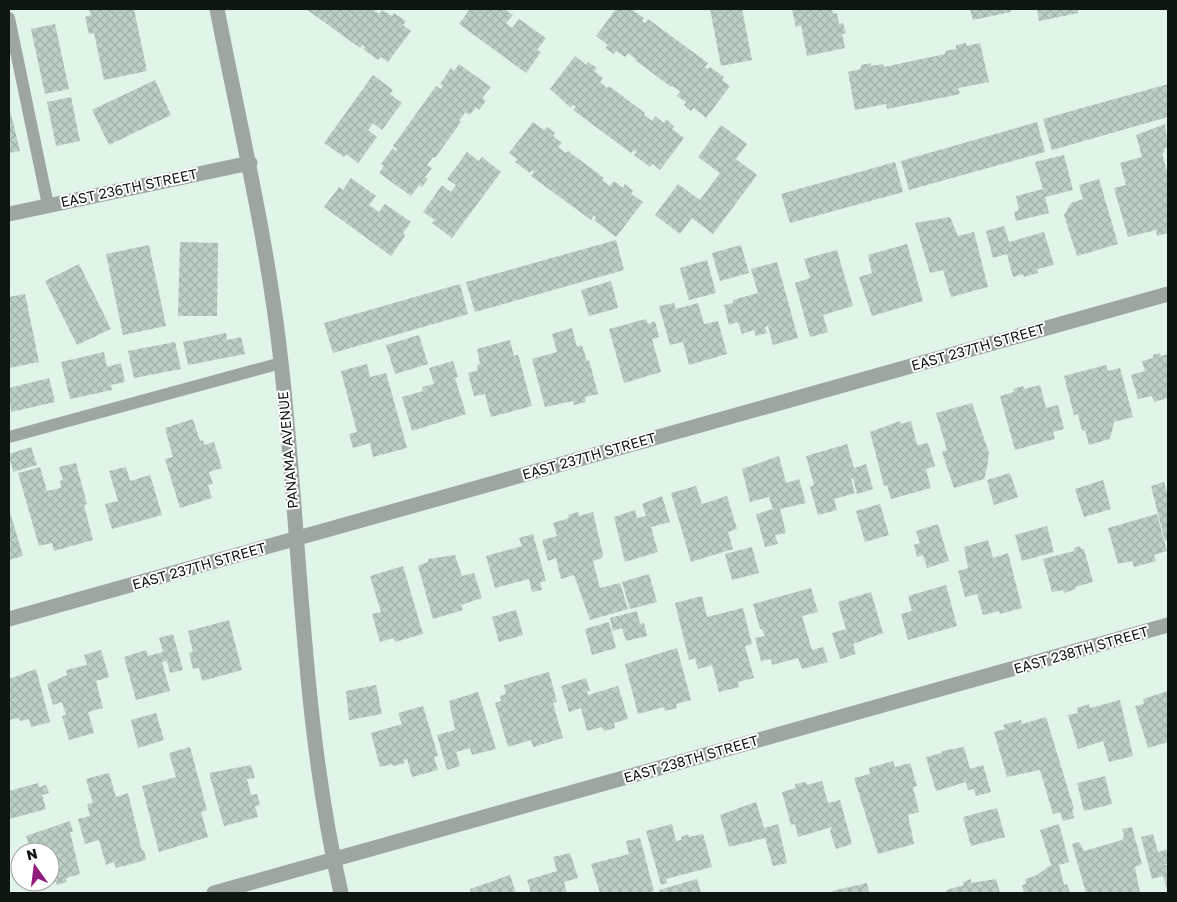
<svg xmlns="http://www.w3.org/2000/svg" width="1177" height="902" viewBox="0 0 1177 902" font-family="'Golos Text',sans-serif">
<defs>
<pattern id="building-cross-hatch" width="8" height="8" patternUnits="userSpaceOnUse" patternTransform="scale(1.25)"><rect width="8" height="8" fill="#bccfc3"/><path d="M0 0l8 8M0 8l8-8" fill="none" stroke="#a0b1a6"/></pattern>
</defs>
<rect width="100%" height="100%" fill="#e0f4e7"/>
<path fill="url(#building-cross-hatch)" d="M89,9H134L147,71L104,80L94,33L89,34L85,17L91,15Z
M306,9H372L379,14L382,10L392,16L394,13L406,21L403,25L411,31L388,62L381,57L378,60L363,49L365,47L363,45L360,48Z
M470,9H504L513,15L506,23L512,28L519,19L546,38L537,50L541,52L526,73L459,24Z
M616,9H631L644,18L642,21L645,23L648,19L708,63L705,67L708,69L710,67L724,77L722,80L730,86L706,118L694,108L691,111L684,105L686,102L677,96L680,91L672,86L671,87L635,60L636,59L628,53L625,57L616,51L614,54L605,48L608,45L596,36Z
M710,9H742L752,60L721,66Z
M792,9H832L833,14L837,13L839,24L843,23L846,33L842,34L845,48L807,56L801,25L796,27Z
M970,9H1010L1011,12L973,20Z
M1037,9H1078V13L1039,21Z
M55,24L69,89L45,94L31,29Z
M966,43V46L980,43L989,82L958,88L960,94L887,109L886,104L855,110L848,72L861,69V65L871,63V66L883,64L884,67L945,54V51L956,49V45Z
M575,56L586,65L588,62L597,68L594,71L603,78L600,82L607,88L609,86L645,113L644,115L652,121L655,116L664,123L666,119L674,126L672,129L684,138L660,170L653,164L650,167L634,155L637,152L634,150L631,153L573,110L576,106L573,105L571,108L550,89Z
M459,64L491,87L482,98L486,101L479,110L476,107L470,115L466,112L459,120L461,122L435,158L433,157L427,165L432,168L425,177L428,179L422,187L419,185L411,196L379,173L384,166L381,164L393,148L396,151L397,149L393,146L436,86L441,89L443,86L440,84L451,68L454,71Z
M373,75L393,90L390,94L402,103L382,130L373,123L368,130L377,137L358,163L346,154L344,157L324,143Z
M155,80L171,115L109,145L92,110Z
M1168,84V117L1052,150L1043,119Z
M71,97L80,141L56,146L47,102Z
M9,106L20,151L9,153Z
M533,122L544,130L547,127L555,133L553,136L562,143L558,147L566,153L568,151L604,178L602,180L610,186L614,181L623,188L625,184L633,191L631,194L643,202L616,237L594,220L596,217L594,215L591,220L531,176L534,172L532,170L530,173L515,162L517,159L509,153Z
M1037,122L1045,152L909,190L901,161Z
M1165,124L1168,147L1164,149L1165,152L1162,153L1168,175V233L1157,236L1156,230L1128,237L1114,188L1126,185L1120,163L1142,157L1136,135Z
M721,125L747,144L736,159L757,175L713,234L692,218L680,234L655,215L678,184L700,200L720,173L698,157Z
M467,152L479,161L482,157L501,172L452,238L432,223L435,220L423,212L442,185L451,192L456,185L447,179Z
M1064,155L1073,190L1045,197L1049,213L1016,221L1014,212L1019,210L1016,196L1043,189L1035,162Z
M895,162L903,192L790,223L781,194Z
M351,178L376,196L369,205L379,212L385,204L411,222L403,233L405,236L391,256L324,207L339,187L343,190Z
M1099,179L1118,244L1077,256L1064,215L1071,203L1083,199L1079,185Z
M950,217L958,236L974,232L988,287L951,297L943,270L930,273L915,223Z
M1004,226L1009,242L1044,232L1054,265L1037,269L1038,273L1024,277L1023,274L1013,277L1007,254L993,258L986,231Z
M616,240L624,270L475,312L466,282Z
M180,242L218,243L217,316H178Z
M907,244L923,301L872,316L859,277L872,273L868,255Z
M149,245L166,326L123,335L106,254Z
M741,245L749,273L720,281L712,253Z
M837,250L853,306L823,315L828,332L810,337L795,283L810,278L804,259Z
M707,260L716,293L689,300L680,268Z
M777,262L798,338L773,345L768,326L765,327L767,333L756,336L754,330L742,334L738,322L729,325L724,305L733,303V300L758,293L751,269Z
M79,264L111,329L77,345L45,281Z
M611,281L618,308L589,316L581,290Z
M460,284L468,314L333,353L324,323Z
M25,294L39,362L9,368V297Z
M674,303L676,309L698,303L704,324L718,321L727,354L689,365L683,342L670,345L659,306Z
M646,319L648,324L655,321L659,337L652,339L661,372L624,383L609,329Z
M572,328L577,347L582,345L587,361L589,360L598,394L585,397L586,402L574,405L573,401L545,407L532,359L557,352L552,334Z
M226,333L227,340L241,337L245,354L188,365L183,342Z
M419,335L428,364L395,374L386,345Z
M510,340L514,356L518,354L532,406L491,417L485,394L474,396L468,373L478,370L477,365L480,364L477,349Z
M175,342L181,369L134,378L128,351Z
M104,352L107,367L121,363L125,382L111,385L112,390L70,399L61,362Z
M1160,353L1161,356L1168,354V398L1154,402L1152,396L1138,399L1131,375L1145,371L1142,361L1153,358V355Z
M453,361L458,377L455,378L466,414L412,431L402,397L423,391L422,387L434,384L429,368Z
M367,364L370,377L386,373L407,448L373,457L370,443L353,448L349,434L357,432L341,371Z
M1106,365L1108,371L1120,368L1133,417L1114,422L1110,439L1089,445L1085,430L1082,431L1078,414L1074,415L1064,376Z
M49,378L55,402L11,412L9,388Z
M1040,385L1046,408L1058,405L1064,429L1053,432L1055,439L1015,450L1000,396L1014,392L1013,389L1023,386L1024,389Z
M972,403L989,453L987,468L984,479L954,488L942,452L947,450L936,413Z
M193,419L200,441L203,440L204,445L214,442L222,468L209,472L213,484L208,485L212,498L180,508L165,459L173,457L165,428Z
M900,421L901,424L911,421L917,445L928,443L935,466L926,469L931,488L891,499L887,485L884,486L870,432Z
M847,444L854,468L866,464L873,489L857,494L853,478L851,479L855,493L834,499L837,510L818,515L810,487L814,485L806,456Z
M31,447L37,465L13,472L9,454Z
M779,456L786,483L799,479L806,503L780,509L786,533L775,535L778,544L765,547L756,514L773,509L769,497L750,502L742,469Z
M76,463L87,504L84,505L93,540L54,551L52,543L39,546L18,473L40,467L47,491L61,488L60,481L63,480L59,467Z
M126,467L130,481L150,475L162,515L112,529L105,504L118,501L109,471Z
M1010,473L1018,497L994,505L987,480Z
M1103,480L1111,509L1084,517L1075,489Z
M1164,482L1168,496V540L1165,541L1151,486Z
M696,486L702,504L727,496L737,529L728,532L733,549L691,562L671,493Z
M662,496L670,522L651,527L658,552L625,562L614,517L635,510L637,518L646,516L642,504Z
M880,504L889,535L865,542L856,511Z
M9,509L23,556L9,560Z
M578,512L579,516L593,512L603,555L602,558L593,561L600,588L620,583L628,609L590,620L574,575L561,579L556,558L548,561L542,540L557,536L553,523L569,518L568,515Z
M1157,514L1167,551L1154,555L1156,561L1134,567L1132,561L1118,564L1108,528Z
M938,524L949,561L927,568L923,555L917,557L914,545L920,543L916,531Z
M1047,526L1054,552L1022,561L1015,535Z
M533,534L546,581L540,582L542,590L532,592L529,579L495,588L486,556L522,546L519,538Z
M988,540L993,558L1008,553L1022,608L1000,614L999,611L983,615L977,594L965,597L958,571L968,568L964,547Z
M1080,546L1081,549H1084L1093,582L1075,587L1076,589L1064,593L1063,590L1052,592L1043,559L1074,551V548Z
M752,547L759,573L732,580L725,554Z
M455,555L462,576L474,573L482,598L461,605L463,610L433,619L418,566L428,562V559Z
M403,566L423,634L395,642L393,638L380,642L372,614L381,612L370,576Z
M649,574L657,602L630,609L622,582Z
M946,585L957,626L908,640L901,614L912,611L908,596Z
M811,588L818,612L802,616L812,650L823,647L828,662L802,669L798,658L772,665L771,659L761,661L755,638L765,636L762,629H760L753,604Z
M871,592L883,633L853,644L856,654L840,659L832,633L846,629L838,602Z
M702,596L707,617L743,608L752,644L745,646L754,678L738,682L739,687L719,692L712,665L698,669L695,658L689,660L675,603Z
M516,610L523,635L499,642L492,617Z
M637,611L640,624L644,623L647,636L626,641L622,628L613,631L610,618Z
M229,620L242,670L202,681L199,668L193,669L189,653L193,652L188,631Z
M609,622L616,648L592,655L585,629Z
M173,634L183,670L170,673L167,661L162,662L170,691L136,700L124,657L146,650L148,656L163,652L159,638Z
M677,648L691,700L676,704L677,708L665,711L664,707L638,714L625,664Z
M101,650L109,677L96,681L103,708L88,712L94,733L69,740L62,716L66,715L62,702L53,705L47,684L67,675L66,670L87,665L84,655Z
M36,669L50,722L31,727L29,719L20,721L19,718L9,720V679Z
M549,672L557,702L553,703L563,738L533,747L531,740L508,747L495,703L501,701L500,696L506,694L504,685Z
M586,678L590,691H587L588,695L618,686L628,719L614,723L615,728L604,731L602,727L587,731L581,708L569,712L561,686Z
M376,685L382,714L349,720L346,691Z
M1168,691V742L1148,748L1135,706L1144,704L1143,699Z
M478,692L496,749L472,755L470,748L456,752L460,766L447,770L437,735L455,730L449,701Z
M1120,700L1133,756L1109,762L1103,741L1078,749L1068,715L1078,713L1077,708L1089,704L1090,708Z
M423,706L438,756L434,757L438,770L412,777L407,759L404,760L405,763L393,766L392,764L380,767L371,733L402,724L398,713Z
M156,713L164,740L138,748L131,720Z
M1046,717L1074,809L1072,810L1074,818L1063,821L1060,812L1053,814L1040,770L1007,777L994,732L1005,729L1003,725L1021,720L1022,724Z
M190,747L207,810L201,812L208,837L159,852L142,786L176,777L169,753Z
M964,747L970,769L983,765L991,792L976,796L974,789L968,790L966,782L936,791L926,757L942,753V751Z
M893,761L895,767L910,763L917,786L913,787L919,812L908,815L914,844L878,854L854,778L870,774L869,768Z
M251,765L255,778L247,779L251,795L257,794L260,805L255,806L258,817L224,826L209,773Z
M109,773L116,797L128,793L142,851L144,850L146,860L116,868L114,862L106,865L99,840L85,844L78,819L90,816L87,804L93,803L86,779Z
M1105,776L1112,804L1084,811L1077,783Z
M822,781L828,803L840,800L852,844L836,849L830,831L832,827L798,837L795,824L791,825L782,792L796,788L795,784L806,782L807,785Z
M38,783L39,787L46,785L49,793L42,795L46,809L9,819V791Z
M756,802L764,828L778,824L787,863L773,866L765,838L729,847L720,815Z
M997,808L1005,837L971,846L963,817Z
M70,821L73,832H70L80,874L66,878L67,882L57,885L56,882L40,886L39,882H50V852H31L26,836Z
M672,824L676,841L681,840V837L688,834L689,837L703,834L712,867L666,879L667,883L661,885L646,831Z
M1059,824L1069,862L1059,865L1064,885L1067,884L1070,893H1024L1022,885L1026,884L1025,879L1035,876L1051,865L1040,830Z
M1132,827L1142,864L1135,867L1140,893H1086L1072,844L1079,842L1084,851L1122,840L1124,835L1122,829Z
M1153,834L1158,852L1168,849V863L1163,865H1168V893L1163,876L1152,879L1141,837Z
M640,838L654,891L645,893H600L591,864L629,854L626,841Z
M570,853L578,878L564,882L567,893H531L527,880L557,871L553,857Z
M510,875L516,893H471L470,889Z
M697,879L701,893H660L659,890Z
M971,879V883L996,879L1000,893H947L946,890L964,885L963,882Z
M867,883L869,893H833L832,891Z"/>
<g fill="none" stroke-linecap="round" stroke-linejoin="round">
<path stroke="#9da6a0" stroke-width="12" d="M9,18L48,205
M9,437L281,363"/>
<path stroke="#9da6a0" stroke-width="15" d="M217,9C240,127 268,243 281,362C301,539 301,719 341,893
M9,214L250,163
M9,619L1168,294
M214,893L1168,625"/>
</g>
<g text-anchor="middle" stroke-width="4" stroke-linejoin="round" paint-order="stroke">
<g font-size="14" fill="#0f1612" stroke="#fff">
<text transform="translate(129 188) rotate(-12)" y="5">EAST 236TH STREET</text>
<text transform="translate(978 347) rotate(-16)" y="5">EAST 237TH STREET</text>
<text transform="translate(288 450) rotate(-95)" y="5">PANAMA AVENUE</text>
<text transform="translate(589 456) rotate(-16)" y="5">EAST 237TH STREET</text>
<text transform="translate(199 566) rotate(-16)" y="5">EAST 237TH STREET</text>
<text transform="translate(1081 650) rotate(-16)" y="5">EAST 238TH STREET</text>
<text transform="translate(691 759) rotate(-16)" y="5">EAST 238TH STREET</text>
</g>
</g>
<rect width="1177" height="902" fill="none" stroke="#0f1612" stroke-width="20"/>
<g transform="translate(35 867) rotate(346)"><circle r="24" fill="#ffffff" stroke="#9fa2a0"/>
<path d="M0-4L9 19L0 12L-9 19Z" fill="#911d7c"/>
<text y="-8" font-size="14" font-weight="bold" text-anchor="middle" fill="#0f1612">N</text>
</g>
</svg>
